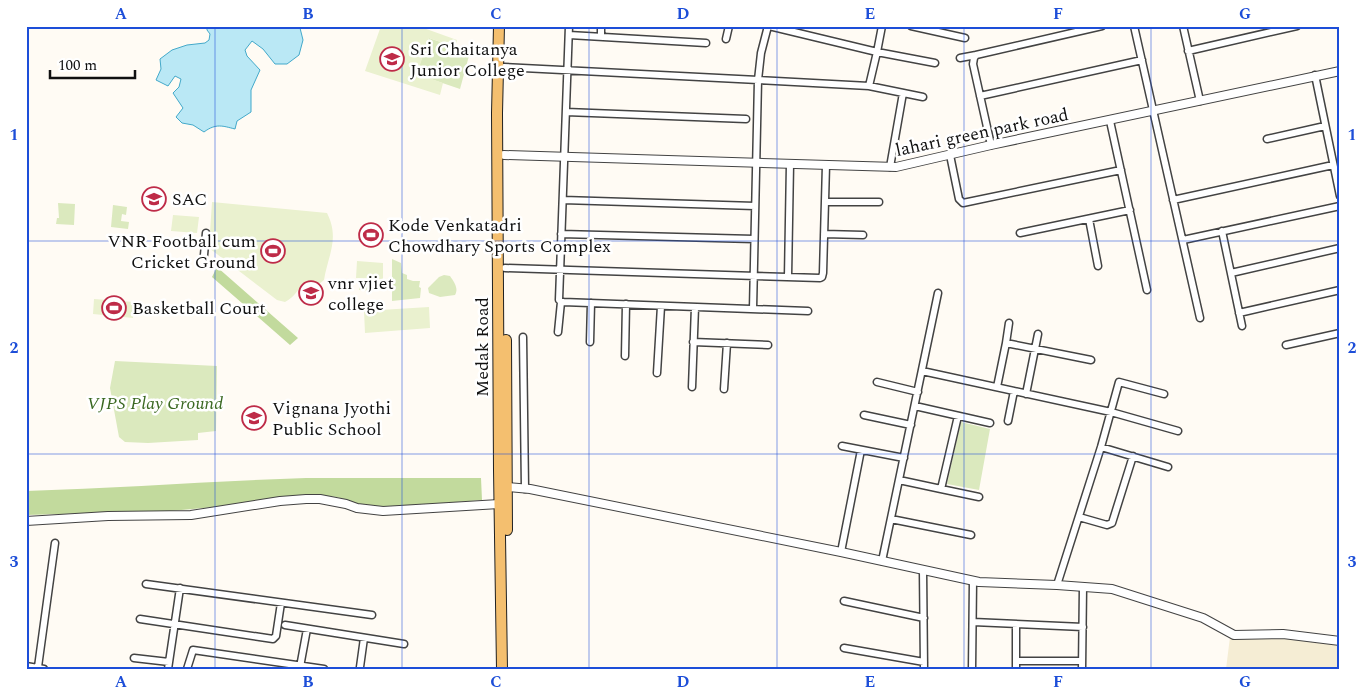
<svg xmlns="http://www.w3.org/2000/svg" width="1366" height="695" viewBox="0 0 1366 695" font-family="Spectral,serif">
<rect width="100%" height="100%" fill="#fffbf4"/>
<path fill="#f5edd4" d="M1273,635L1340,643V669H1226L1230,637Z"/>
<path fill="#dbe9be" d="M429,38L470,52L460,89L416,74Z
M58,203L75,204L74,225L56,224L57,218H59Z
M113,205L127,207L126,215L122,214L121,221L129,222L128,229L111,227Z
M392,259L401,263L402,273L407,275V279L413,281H420L419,287L421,288L420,298L392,301Z
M444,275L450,276C454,282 459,288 455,295L440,297L429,293L428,288L439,277Z
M115,361L217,366L216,431L198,433V440L148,443L125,442L119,437L110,388Z
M961,422L990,429L979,490L947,484Z"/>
<path fill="#c2da9d" d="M217,267L298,338L290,345L212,277Z
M306,478H481L482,500L393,507H368L337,497L308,494L215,507L170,511L26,515V491C120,488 213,481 306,478Z"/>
<path fill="#eaf1cf" d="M381,26H418L457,40L455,47L429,38L417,74L443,83L440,95L365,71Z
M212,202L327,213C340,239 328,255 324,280L319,284C295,282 301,294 285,302L277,300L209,248Z
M173,215L199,217L197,233L171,231Z
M357,261L383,263V279L356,278Z
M360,280L378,281L377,291L359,290Z
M94,299L134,302L133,318L93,314Z
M429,307L430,328L365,333L364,311Z"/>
<path fill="#bae8f5" stroke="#43a9ca" d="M207,26H301L300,28L303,40L299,55L287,64H275L263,49L252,41L245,50L247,56L260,70L251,90V112L237,121L235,129C223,126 216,123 204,132L193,125L182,123L176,117L183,108L173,93L179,87L181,79L175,76L168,86L156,80L161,69L160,59L172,50L187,45L205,43L209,40L210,34L207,30Z"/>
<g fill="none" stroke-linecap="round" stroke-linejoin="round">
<g stroke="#434343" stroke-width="9">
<path id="minor" d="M569,26L559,300L563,302L808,311
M768,26L761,53L758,80L869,86L923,97
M769,26L877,52L882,26
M911,26L965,38
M1134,26L1200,318
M1183,26L1200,101
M569,35L706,43
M601,37V26
M726,39L729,26
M1188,51L1297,26
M960,58L976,55
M504,67L758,80L753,309
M1315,75L1340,196
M869,86L877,52L935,63
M980,96L1142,60
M566,112L746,119
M1110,121L1147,290
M1267,139L1325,126
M991,145L973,64L974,58L976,55L1102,26
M950,155L959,199L963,203L1121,170
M890,167L903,93
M563,200L755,206
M1173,200L1333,165
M825,202H879
M1089,219L1098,266
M1222,231L1242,326
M1020,233L1130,210
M561,234L754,239
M824,234L863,235
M1183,240L1340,206
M204,255L206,233
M505,268L820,278L822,277L823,273L826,165
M1231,273L1340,248
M788,277L790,164
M1239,313L1340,290
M558,332L561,302
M523,337L525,489
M590,342L591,303
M693,342L768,345
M1006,343L1009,323
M1286,345L1340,333
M625,356L626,304
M922,371L1111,412L1178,431
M657,373L661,306
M877,382L918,392
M692,387L695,307
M997,387L1006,343L1091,360
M724,389L727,343
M1026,394L1038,334
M915,406L990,423
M864,415L911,425
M1008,421L1014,391
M842,446L904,458
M1101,447L1168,467
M899,480L941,489L958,416
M941,489L979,497
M1079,517L1107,525L1112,523L1133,456
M891,519L971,535
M841,552L861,450
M882,561L938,293
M923,570L924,669
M146,584L372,615
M1057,585L1101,447L1119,382L1164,394
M844,601L924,618
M140,619L273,639L276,636L281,603
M973,622L1083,627
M285,625L404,644
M844,648L924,662
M134,658L169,662
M1016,661H1082
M26,666L44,669
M38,667L55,543
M300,667L307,629
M360,667L364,638
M168,669L180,588
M187,669L193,650L324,669
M972,669L973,581
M1016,669V624
M1082,669L1083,587"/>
</g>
<g stroke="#434343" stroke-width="10">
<path id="tertiary" d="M504,155L896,167L991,145L1340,71
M507,487L530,489L841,552L979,582L1057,585L1112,589L1203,618L1234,635L1283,634L1340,641
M26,521L108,516L191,515L280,501L306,499H320L346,504L357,508L383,511L499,504"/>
</g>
<g stroke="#212121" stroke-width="12">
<path id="primary" d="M499,26L497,113L499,470L502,669
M506,340L507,530"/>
</g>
<use href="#minor" stroke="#fff" stroke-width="6"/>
<use href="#tertiary" stroke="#fff" stroke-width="8"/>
<use href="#primary" stroke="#f4bf6f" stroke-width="10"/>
</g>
<path fill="none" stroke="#1d4ed8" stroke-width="1" stroke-opacity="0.55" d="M215,26V669M402,26V669M589,26V669M777,26V669M964,26V669M1151,26V669M26,241H1340M26,454H1340"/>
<defs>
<g id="university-ring" transform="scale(1.25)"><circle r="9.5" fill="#fff" stroke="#be2b48" stroke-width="1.5"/><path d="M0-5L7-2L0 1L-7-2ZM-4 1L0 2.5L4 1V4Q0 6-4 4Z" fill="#be2b48"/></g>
<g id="school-ring" transform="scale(1.25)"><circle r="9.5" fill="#fff" stroke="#be2b48" stroke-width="1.5"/><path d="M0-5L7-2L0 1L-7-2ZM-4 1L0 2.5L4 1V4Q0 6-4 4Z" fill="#be2b48"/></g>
<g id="stadium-ring" transform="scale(1.25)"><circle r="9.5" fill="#fff" stroke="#be2b48" stroke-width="1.5"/><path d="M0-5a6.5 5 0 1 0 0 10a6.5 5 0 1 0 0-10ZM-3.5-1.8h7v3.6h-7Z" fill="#be2b48"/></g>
</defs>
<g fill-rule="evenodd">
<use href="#university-ring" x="392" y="59"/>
<use href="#school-ring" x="154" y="199"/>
<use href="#stadium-ring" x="371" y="235"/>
<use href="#stadium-ring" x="273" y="251"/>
<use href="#university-ring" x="311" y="293"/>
<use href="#stadium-ring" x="114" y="308"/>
<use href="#school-ring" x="254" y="418"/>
</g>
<g text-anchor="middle" stroke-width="5" stroke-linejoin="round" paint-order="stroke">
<g font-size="18" fill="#101010" stroke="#fff" text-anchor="start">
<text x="410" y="55">Sri Chaitanya<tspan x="410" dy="21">Junior College</tspan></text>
<text x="172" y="205">SAC</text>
<text x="388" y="231">Kode Venkatadri<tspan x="388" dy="21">Chowdhary Sports Complex</tspan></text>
<text x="256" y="247" text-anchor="end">VNR Football cum<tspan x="256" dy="21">Cricket Ground</tspan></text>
<text x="328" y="289">vnr vjiet<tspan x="328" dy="21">college</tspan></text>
<text x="132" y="314">Basketball Court</text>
<text x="272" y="414">Vignana Jyothi<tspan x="272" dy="21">Public School</tspan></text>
</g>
<g font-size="18" fill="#101010" stroke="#fff">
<text transform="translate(982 132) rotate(-12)" y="6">lahari green park road</text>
<text transform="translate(482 347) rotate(-90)" y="6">Medak Road</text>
</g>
<g font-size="18" font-style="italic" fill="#3a6821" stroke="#fff">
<text x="155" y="409">VJPS Play Ground</text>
</g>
</g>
<rect width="1366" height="695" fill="none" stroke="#ffffff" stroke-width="55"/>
<path d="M50 70v8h85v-8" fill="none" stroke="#101010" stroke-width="2.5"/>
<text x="58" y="70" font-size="15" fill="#101010" stroke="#ffffff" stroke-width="4" paint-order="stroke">100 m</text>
<rect x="28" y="28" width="1310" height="640" fill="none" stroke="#1d4ed8" stroke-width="2"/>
<g font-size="16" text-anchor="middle" font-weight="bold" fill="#1d4ed8">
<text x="121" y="19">A</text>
<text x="308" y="19">B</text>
<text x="496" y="19">C</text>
<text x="683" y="19">D</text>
<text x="870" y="19">E</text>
<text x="1058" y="19">F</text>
<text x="1245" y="19">G</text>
<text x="14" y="140">1</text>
<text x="1352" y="140">1</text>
<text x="14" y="353">2</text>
<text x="1352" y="353">2</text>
<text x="14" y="567">3</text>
<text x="1352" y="567">3</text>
<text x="121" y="687">A</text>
<text x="308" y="687">B</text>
<text x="496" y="687">C</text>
<text x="683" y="687">D</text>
<text x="870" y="687">E</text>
<text x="1058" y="687">F</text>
<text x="1245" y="687">G</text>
</g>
</svg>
